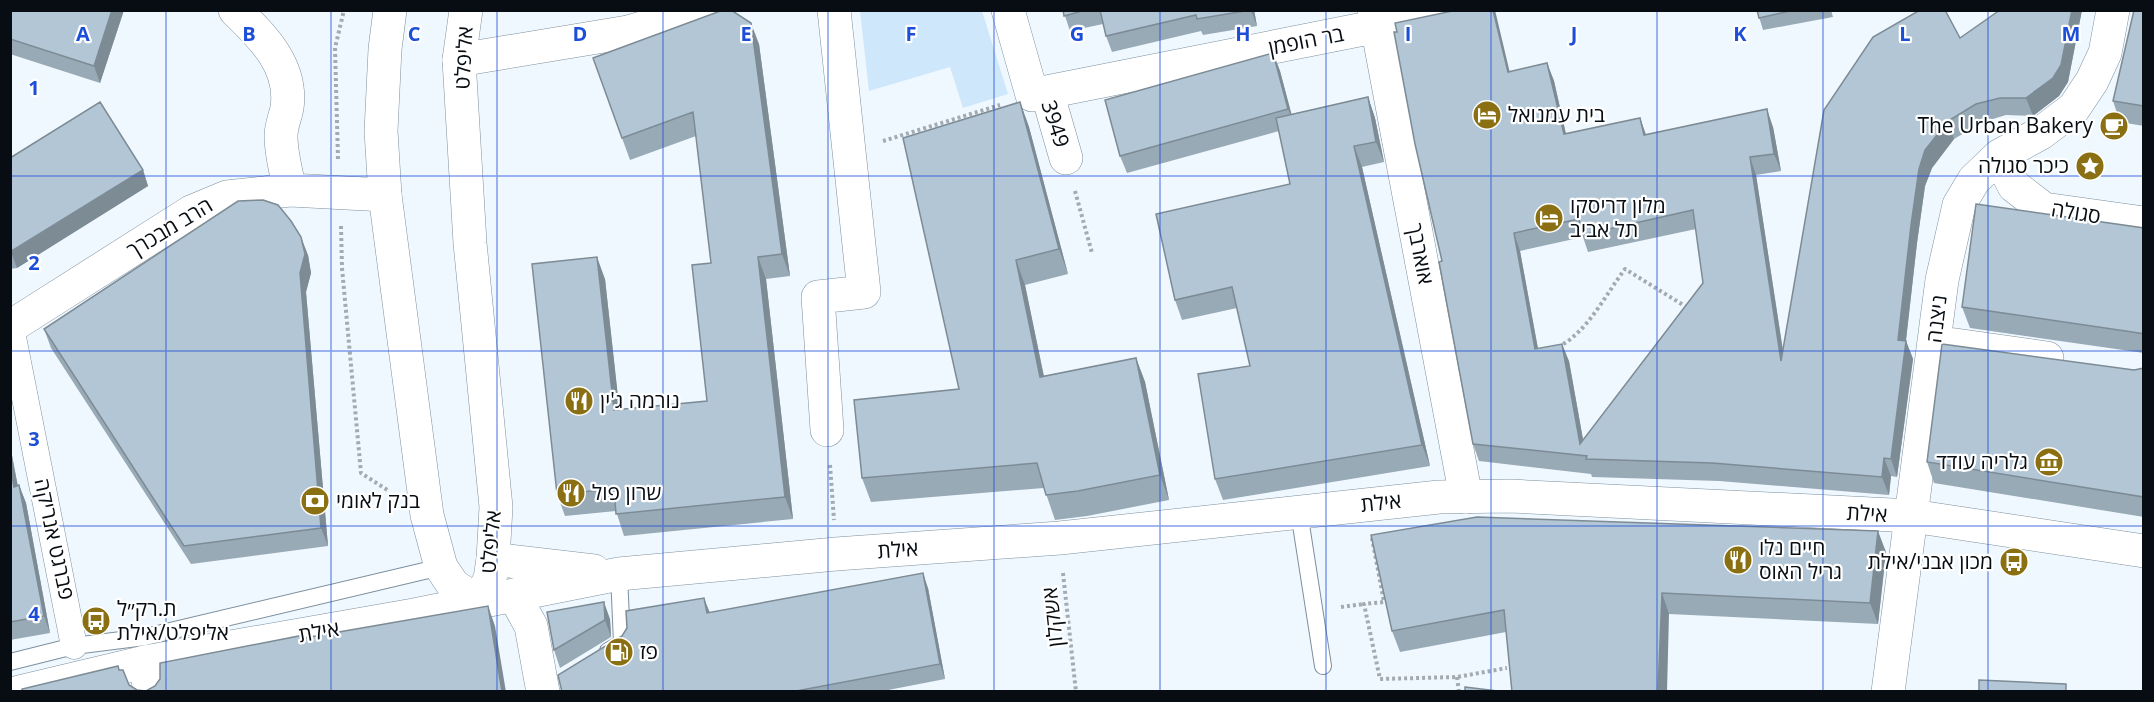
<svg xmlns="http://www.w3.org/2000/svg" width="2154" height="702" viewBox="0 0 2154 702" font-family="'Open Sans','Noto Sans Hebrew',sans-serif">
<rect width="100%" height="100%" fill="#f0f8ff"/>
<path fill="#cfe7fa" d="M860,11H982L1008,94L963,108L950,67L869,91Z"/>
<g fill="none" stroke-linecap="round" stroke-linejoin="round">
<g stroke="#7d909e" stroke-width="18">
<path id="service" d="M1299,512L1323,666
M608,651L622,643L619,574
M10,662L74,646L145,637L441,567"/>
</g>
<g stroke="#7d909e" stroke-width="27">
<path id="pedestrian" d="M11,327L74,646"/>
</g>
<g stroke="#7d909e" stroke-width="34">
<path id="minor" d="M235,10C263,37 293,66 287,108C285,118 281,126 281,136C281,154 286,172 290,190
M1008,10L1032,95L1047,92L1066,158
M1374,10L1466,497
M459,60L628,32L703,10
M1047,92L1459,10
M1999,156L2014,186L2044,209L2144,223
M10,327L191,212L227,197L290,190L385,195
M1934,342L2047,358
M827,430L818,297L864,292L834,10
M515,597L531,626L543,692
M145,662L150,692
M1888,692L1942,280L1959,205L1974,180L1999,156L2041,133L2074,108L2092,81L2105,53L2113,10"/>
</g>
<g stroke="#7d909e" stroke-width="34">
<path id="tertiary" d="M493,559L594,571
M19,692L145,662L414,615L619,574L836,554L1060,538L1439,497L1511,496L1912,516L2144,551"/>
</g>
<g stroke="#7d909e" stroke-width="34">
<path id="secondary" d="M390,10L385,49L381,131L385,195L427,515L441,567L453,585L478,602L490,579L493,559L496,507L470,243L459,60L466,10"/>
</g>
<path stroke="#a3abb1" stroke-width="4" stroke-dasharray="3 3" stroke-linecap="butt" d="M883,141L1000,105
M338,159L335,48L344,10
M1075,191L1092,253
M341,226L342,268L361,473L389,491
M1558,347C1587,333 1606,294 1625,269L1688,308
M830,465L834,520
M1372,538L1384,602L1364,604L1380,679L1457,677L1507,668
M1063,573L1076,692
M1341,607L1364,604
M1457,677L1459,692"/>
<use href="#service" stroke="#fff" stroke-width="16"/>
<use href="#pedestrian" stroke="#fff" stroke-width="26"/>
<use href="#minor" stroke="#fff" stroke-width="33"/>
<use href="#tertiary" stroke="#fff" stroke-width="33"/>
<use href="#secondary" stroke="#fff" stroke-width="33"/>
</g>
<path fill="#99aab7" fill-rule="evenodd" d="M10,10H124L100,83L10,54Z
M1063,10H1254L1257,26L1203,35L1201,31L1112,52L1106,36L1103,24L1070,31Z
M1757,10H1831L1833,17L1763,30Z
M2000,10H2082L2068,82L2059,96L2033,116L2006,115L1983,122L1954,139L1932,168L1925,186L1917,243L1906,341L1913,359L1897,477L1891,476L1889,495L1719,481L1592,477L1591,474L1479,461L1473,444L1442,261L1510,72L1547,63L1554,81L1566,134L1640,118L1646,135L1773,127L1781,171L1756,175L1783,350L1960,38ZM1696,229L1703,283L1583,440L1569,361L1538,348L1520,251L1583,237L1588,252Z
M2144,10V126L2120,122L2113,101Z
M759,44L790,276L766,279L793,519L624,536L616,511L565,516L557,494L605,279L619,409L707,401L711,263L696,136L630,160L593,58Z
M1273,53L1280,71L1291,114L1368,97L1375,118L1384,162L1362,167L1430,466L1223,500L1215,479L1250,366L1237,308L1182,320L1175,300L1290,184L1279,131L1127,173L1120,156Z
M1020,102L1029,127L1068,274L1025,285L1044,376L1136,358L1145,382L1169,500L1087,516L1055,520L1044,488L871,502L862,478L959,389Z
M10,158L143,170L148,186L17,268L10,269Z
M2144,228V353L1970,328L1962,307Z
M308,255L311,273L306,292L328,546L191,564L51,348L44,329Z
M2144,368V517L1934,483L1927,462L2134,370Z
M10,445L18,486L19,485L26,503L50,633L10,640Z
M1371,535L1886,552L1878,624L1669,614L1506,632L1400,652L1392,631Z
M928,588L945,679L878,692H562L622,636L710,613Z
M547,612L610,619L611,637L560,668L554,650Z"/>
<path fill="#7d8b95" d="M112,10H124L100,83L94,66Z
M1251,10H1254L1257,26Z
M1493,10H1495L1514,90L1508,72Z
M2072,10H2082L2068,82L2059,96L2033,116L2026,98Z
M751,23L759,44L790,276L782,254Z
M1273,53L1280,71L1295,127L1288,109Z
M1547,63L1554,81L1570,152L1564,134Z
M1368,97L1375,118L1384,162L1376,142Z
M1020,102L1029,127L1068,274L1059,249Z
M1767,109L1773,127L1781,171L1774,154Z
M1640,118L1646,135H1644Z
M1948,121L1954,139L1932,168L1925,186L1917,243L1904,357L1898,340L1911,225L1919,169L1925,150Z
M1354,146L1362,167L1430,466L1422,445Z
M1750,157L1756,175L1787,378L1781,361Z
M143,170L148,186L17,268L11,252Z
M1514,233L1520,251L1541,366L1535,349Z
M301,237L308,255L311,273L306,292L328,546L321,528L300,273Z
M597,257L605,279L622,432L614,410Z
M758,257L766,279L793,519L785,497Z
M1016,260L1025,285L1049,402L1040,377Z
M1906,341L1913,359L1897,477L1891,459Z
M1562,344L1569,361L1586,456L1580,444Z
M1136,358L1145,382L1169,500L1160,475Z
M10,445L21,504L14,487L10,464Z
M1884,458L1891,476L1889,495L1882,477Z
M19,485L26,503L50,633L44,616Z
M1878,531L1886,552L1878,624L1870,603Z
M923,573L928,588L945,679L940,664Z
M1662,593L1669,614L1667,692H1658Z
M704,598L710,613H707Z
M604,602L610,619L611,637L605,620Z
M488,606L495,626L506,692H502Z"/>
<path fill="#b2c6d5" stroke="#7d8b95" stroke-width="1.5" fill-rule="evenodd" d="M10,10H112L94,66L10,39Z
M723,10H731L751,23L782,254L758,257L785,497L616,514L614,489L557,494L532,264L597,257L614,410L707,401L692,265L711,263L693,112L622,138L593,58Z
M1063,10H1086L1064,16Z
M1100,10H1251L1197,19L1196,15L1106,36Z
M1457,10H1493L1508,72L1547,63L1564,134L1640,118L1644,135L1767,109L1774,154L1750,157L1781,361L1824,110L1873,37L1920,10H1945L1960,38L2000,10H2072L2061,65L2053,78L2026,98H2000L1976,104L1948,121L1925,150L1919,169L1911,225L1898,340L1906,341L1891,459L1884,458L1882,477L1712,463L1586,459L1587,456L1473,444L1439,262L1442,261L1415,144L1394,32H1397L1395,23ZM1693,210L1703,283L1580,444L1562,344L1535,349L1514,233L1579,219L1582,235Z
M1757,10H1794L1759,18Z
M2134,10H2144V106L2113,101Z
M1273,53L1288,109L1120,156L1105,100Z
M1368,97L1376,142L1354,146L1422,445L1215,479L1198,374L1250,366L1232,287L1175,300L1156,214L1290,184L1276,118Z
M100,102L143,170L10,252V158Z
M1020,102L1059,249L1016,260L1040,377L1136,358L1160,475L1078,491L1046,495L1037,463L862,478L854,400L959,389L903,138Z
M263,200L278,205L291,221L301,237L305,254L300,273L321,528L184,546L44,329L238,201Z
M1976,204L2144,228V334L2139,333L1962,307Z
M1942,344L2134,370L2144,368V497L1927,462Z
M10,464L14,487L19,485L44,616L10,622Z
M1477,517L1878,531L1870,603L1662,593L1658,692H1512L1504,610L1392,631L1371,535Z
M923,573L940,664L791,692H562L558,675L622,636L627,628L626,611L704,598L707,613Z
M604,602L605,620L554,650L547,612Z
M488,606L502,692H22V689L118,666L119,670H123L129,685L137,690L146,691L155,686L160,679V663L304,635V638Z
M1979,680L2066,684V692H1979Z
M1465,687L1506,692H1465Z"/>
<path fill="none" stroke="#1d4ed8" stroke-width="1.5" stroke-opacity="0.55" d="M166,10V692M331,10V692M497,10V692M663,10V692M828,10V692M994,10V692M1160,10V692M1326,10V692M1491,10V692M1657,10V692M1823,10V692M1988,10V692M10,176H2144M10,351H2144M10,526H2144"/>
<defs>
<g id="hotel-disc" transform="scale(1.5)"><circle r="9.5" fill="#8a7012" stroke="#fff"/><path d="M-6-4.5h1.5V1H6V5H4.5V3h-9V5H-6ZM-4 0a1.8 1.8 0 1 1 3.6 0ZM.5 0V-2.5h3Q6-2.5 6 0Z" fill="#fff"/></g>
<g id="cafe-disc" transform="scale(1.5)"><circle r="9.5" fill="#8a7012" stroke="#fff"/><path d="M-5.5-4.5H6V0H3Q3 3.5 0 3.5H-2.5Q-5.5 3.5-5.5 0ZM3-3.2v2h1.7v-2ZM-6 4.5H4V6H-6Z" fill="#fff"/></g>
<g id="sight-disc" transform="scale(1.5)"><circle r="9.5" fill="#8a7012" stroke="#fff"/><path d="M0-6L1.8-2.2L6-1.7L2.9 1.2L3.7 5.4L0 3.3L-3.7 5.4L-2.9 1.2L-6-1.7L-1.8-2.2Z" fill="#fff"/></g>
<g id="restaurant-disc" transform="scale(1.5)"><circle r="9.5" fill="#8a7012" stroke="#fff"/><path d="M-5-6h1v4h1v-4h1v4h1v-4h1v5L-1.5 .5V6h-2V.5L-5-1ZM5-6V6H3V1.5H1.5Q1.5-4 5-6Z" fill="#fff"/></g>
<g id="museum-disc" transform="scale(1.5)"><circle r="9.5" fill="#8a7012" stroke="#fff"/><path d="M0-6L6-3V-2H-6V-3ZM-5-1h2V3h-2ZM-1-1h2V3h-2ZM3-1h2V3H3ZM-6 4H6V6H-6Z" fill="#fff"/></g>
<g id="bank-disc" transform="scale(1.5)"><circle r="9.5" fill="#8a7012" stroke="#fff"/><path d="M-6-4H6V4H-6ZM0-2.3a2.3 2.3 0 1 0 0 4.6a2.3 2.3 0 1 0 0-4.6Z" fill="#fff"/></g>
<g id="bus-disc" transform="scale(1.5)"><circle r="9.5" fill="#8a7012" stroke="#fff"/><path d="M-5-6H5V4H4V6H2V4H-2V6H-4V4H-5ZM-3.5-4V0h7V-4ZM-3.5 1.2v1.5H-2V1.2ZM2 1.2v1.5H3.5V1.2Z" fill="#fff"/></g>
<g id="fuel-disc" transform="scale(1.5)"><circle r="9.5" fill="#8a7012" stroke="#fff"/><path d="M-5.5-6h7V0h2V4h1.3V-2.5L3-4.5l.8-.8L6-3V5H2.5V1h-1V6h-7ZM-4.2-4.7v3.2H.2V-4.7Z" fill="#fff"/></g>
</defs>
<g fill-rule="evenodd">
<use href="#hotel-disc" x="1487" y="115"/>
<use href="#cafe-disc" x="2114" y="126"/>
<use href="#sight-disc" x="2090" y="166"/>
<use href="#hotel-disc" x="1549" y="218"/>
<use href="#restaurant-disc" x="579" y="401"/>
<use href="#museum-disc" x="2049" y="462"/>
<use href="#restaurant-disc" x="571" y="493"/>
<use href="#bank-disc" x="315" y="501"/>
<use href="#restaurant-disc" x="1738" y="560"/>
<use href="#bus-disc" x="2014" y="562"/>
<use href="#bus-disc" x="96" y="621"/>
<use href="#fuel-disc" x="619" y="652"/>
</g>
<g text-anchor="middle" stroke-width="4.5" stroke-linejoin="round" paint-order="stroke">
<g font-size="21" fill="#070d12" stroke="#fff">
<text transform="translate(1306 41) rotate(-11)" y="7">בר הופמן</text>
<text transform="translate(464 58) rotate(-87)" y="7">אליפלט</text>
<text transform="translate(1055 124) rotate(72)" y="7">3949</text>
<text transform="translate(2076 213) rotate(9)" y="7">סגולה</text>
<text transform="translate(170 228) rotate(-31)" y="7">הרב מבכרך</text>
<text transform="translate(1420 254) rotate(79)" y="7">אוארבך</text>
<text transform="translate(1937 319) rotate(-83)" y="7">ניצנה</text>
<text transform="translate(1381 503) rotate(-6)" y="7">אילת</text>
<text transform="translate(1867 514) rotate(3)" y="7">אילת</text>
<text transform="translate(54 539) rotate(78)" y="7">פברגט אנריקה</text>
<text transform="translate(491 542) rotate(-85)" y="7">אליפלט</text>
<text transform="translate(898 550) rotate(-4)" y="7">אילת</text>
<text transform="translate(1053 617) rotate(-96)" y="7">אשקלון</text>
<text transform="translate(319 632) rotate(-10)" y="7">אילת</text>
</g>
<g font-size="21" fill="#070d12" stroke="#fff" text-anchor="start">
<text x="1508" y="122">בית עמנואל</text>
<text x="2093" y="133" text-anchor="end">The Urban Bakery</text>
<text x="2069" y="173" text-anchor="end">כיכר סגולה</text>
<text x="1570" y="213">מלון דריסקו<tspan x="1570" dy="24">תל אביב</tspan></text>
<text x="600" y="408">נורמה ג'ין</text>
<text x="2028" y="469" text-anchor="end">גלריה עודד</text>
<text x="592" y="500">שרון פול</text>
<text x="336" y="508">בנק לאומי</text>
<text x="1759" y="555">חיים נלו<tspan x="1759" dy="24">גריל האוס</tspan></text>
<text x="1993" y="569" text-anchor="end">מכון אבני/אילת</text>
<text x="117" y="616">ת.רק״ל<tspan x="117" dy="24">אליפלט/אילת</tspan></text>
<text x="640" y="659">פז</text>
</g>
</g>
<g font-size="20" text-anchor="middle" font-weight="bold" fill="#1d4ed8" stroke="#fff" stroke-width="4.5" stroke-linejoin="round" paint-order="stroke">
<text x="83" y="41">A</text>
<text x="249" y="41">B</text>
<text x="414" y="41">C</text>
<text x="580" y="41">D</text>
<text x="746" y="41">E</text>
<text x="911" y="41">F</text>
<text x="1077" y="41">G</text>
<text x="1243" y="41">H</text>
<text x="1408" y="41">I</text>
<text x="1574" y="41">J</text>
<text x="1740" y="41">K</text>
<text x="1905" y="41">L</text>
<text x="2071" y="41">M</text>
<text x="34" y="95">1</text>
<text x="34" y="270">2</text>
<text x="34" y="446">3</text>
<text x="34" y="621">4</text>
</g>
<rect width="2154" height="702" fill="none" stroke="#070d12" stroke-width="24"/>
</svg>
